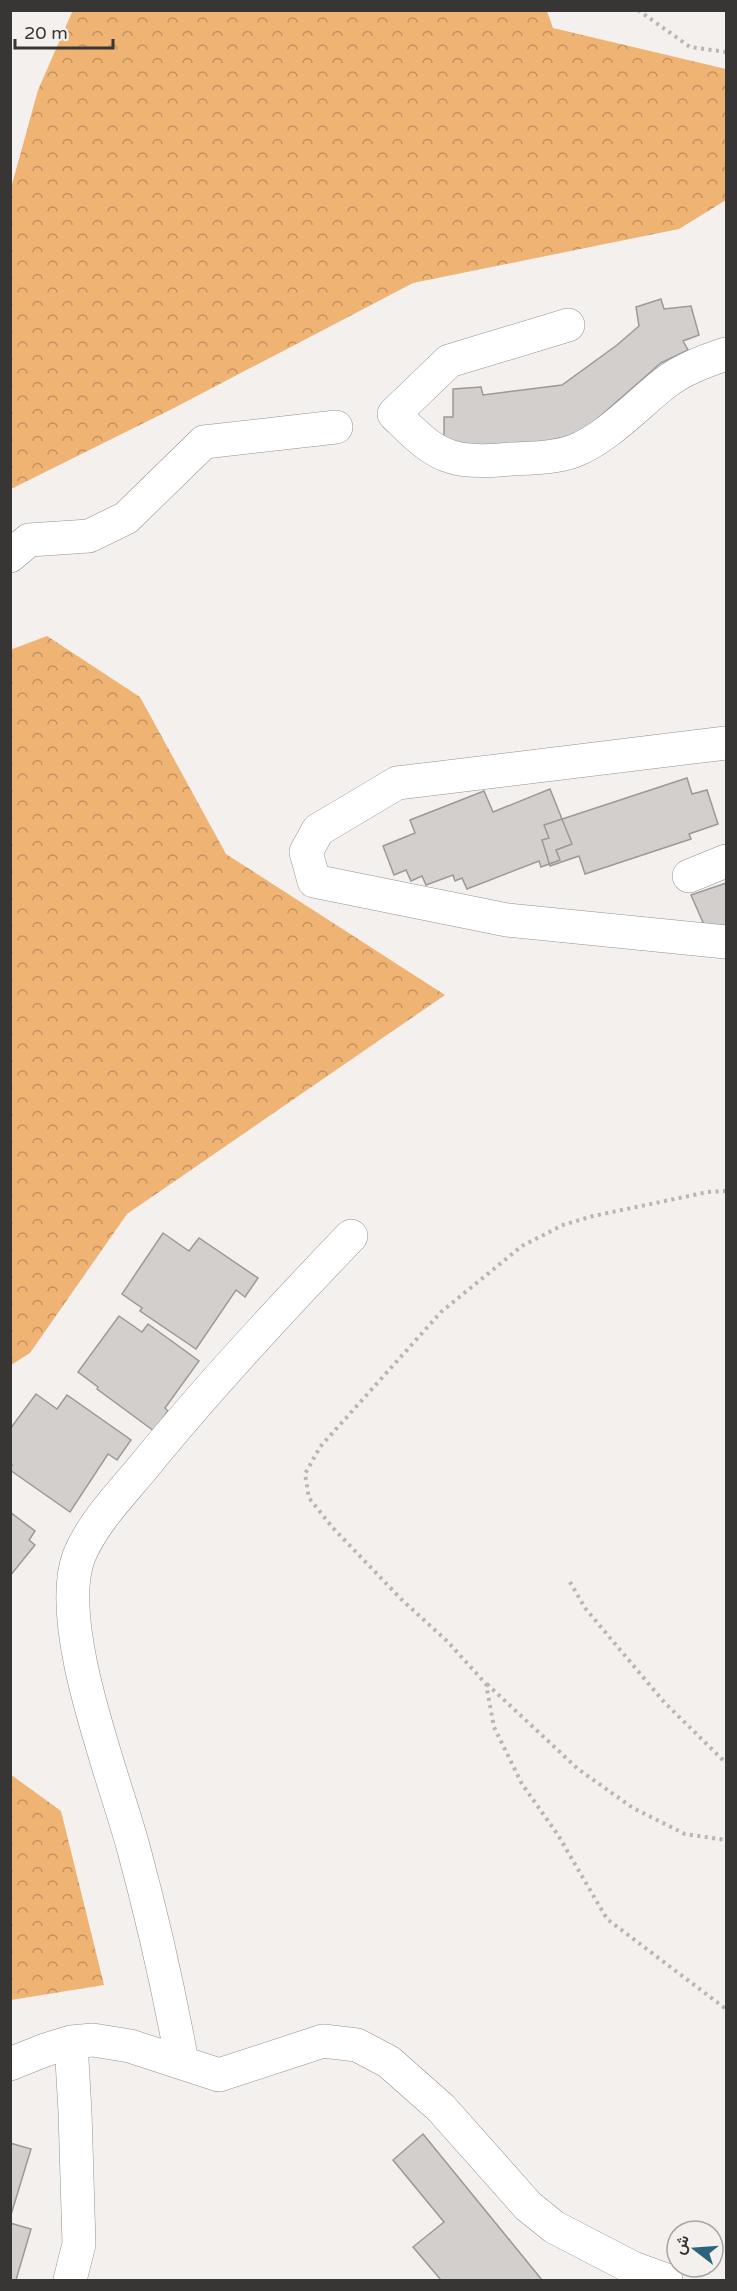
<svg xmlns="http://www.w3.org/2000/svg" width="737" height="2291" viewBox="0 0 737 2291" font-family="'Varela Round',Vazirmatn,sans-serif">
<defs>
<pattern id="forest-crowns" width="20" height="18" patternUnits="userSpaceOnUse" patternTransform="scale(1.5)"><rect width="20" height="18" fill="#efb374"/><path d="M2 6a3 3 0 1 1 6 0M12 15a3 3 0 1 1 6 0" fill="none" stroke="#c39260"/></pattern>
</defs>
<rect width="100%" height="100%" fill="#f4f0ed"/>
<path fill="url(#forest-crowns)" d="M73,10L547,11L553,28L726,69V200L679,229L413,283L172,409L11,489V188L38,90Z
M47,636L140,697L226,854L445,995L127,1214L30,1353L11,1365L10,650Z
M10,1774L61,1811L104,1985L11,2000Z"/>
<path fill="#d2cfcc" stroke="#9c9996" stroke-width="1.5" d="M661,299L664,309L691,306L699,335L683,341L688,350L661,363L581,433L509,451H444V417H453V389L481,387L483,395L562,385L617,345L639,326L636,307Z
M687,778L692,794L707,790L718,824L689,834L691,839L585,874L579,856L550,866L542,840L549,838L544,825Z
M550,789L572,844L556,850L560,860L541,867L539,861L467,889L462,878L455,881L453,875L426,885L422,876L411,881L406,870L394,875L383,846L415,833L410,820L484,791L493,812Z
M726,883V929L705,927L691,895Z
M163,1233L189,1251L199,1238L258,1278L245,1297L236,1290L196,1349L140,1311L142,1308L122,1294Z
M119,1316L142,1332L148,1324L199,1361L165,1408L168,1411L154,1431L97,1389L98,1387L78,1372Z
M36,1394L57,1409L67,1395L131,1440L117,1460L108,1454L70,1512L10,1470L12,1465L10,1464V1429Z
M10,1512L35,1531L29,1540L35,1545L10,1576Z
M423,2134L542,2280H441L413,2247L444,2222L393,2160Z
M10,2143L31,2149L10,2218Z
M10,2223L31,2229L16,2280H10Z"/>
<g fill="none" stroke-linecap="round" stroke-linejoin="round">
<g stroke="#95928f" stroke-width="34">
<path id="minor" d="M568,325L449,361L394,414C410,429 429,451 452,457C467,462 494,461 511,459C531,458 555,458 574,451C607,438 637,405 665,383C683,369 705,361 726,354
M10,556L29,540L89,536L126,518L204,442L336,427
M726,743L397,783L318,830L306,852L314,881L507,920L726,942
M689,876L726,861
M182,2062C169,1991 153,1920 134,1850C115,1778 53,1625 79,1556C93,1522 122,1493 145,1465C210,1385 280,1310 351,1236
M10,2064L45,2050L71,2042L93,2040L130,2046L219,2075L323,2041L357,2045L389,2062L441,2108L528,2206L554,2227L633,2268L666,2280
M70,2280L79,2244L75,2112L71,2042"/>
</g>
<path stroke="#b8b5b3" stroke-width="4" stroke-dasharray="3 4.5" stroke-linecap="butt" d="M638,10L690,47L726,52
M726,1191L708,1192L593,1216L563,1225L522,1246L441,1312L320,1447L305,1474L309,1498L333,1528L401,1599L448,1642L486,1684L494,1727L522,1784L558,1835L607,1919L726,2009
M570,1582L585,1608L664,1702L726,1763
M487,1684L578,1769L633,1808L685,1834L726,1840"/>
<use href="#minor" stroke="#fff" stroke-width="33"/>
</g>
<rect width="737" height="2291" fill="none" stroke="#383635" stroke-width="24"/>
<g transform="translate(695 2249) rotate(287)"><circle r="28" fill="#f4f0ed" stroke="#a9a6a3" stroke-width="1.5"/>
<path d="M0-4.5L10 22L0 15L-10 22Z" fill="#2b637d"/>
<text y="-9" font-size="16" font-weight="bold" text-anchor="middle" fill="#383635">ش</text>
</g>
<path d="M15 39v9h98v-9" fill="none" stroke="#383635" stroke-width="3"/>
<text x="24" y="39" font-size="18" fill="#383635" stroke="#f4f0ed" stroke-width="4.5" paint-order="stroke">20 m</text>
</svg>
